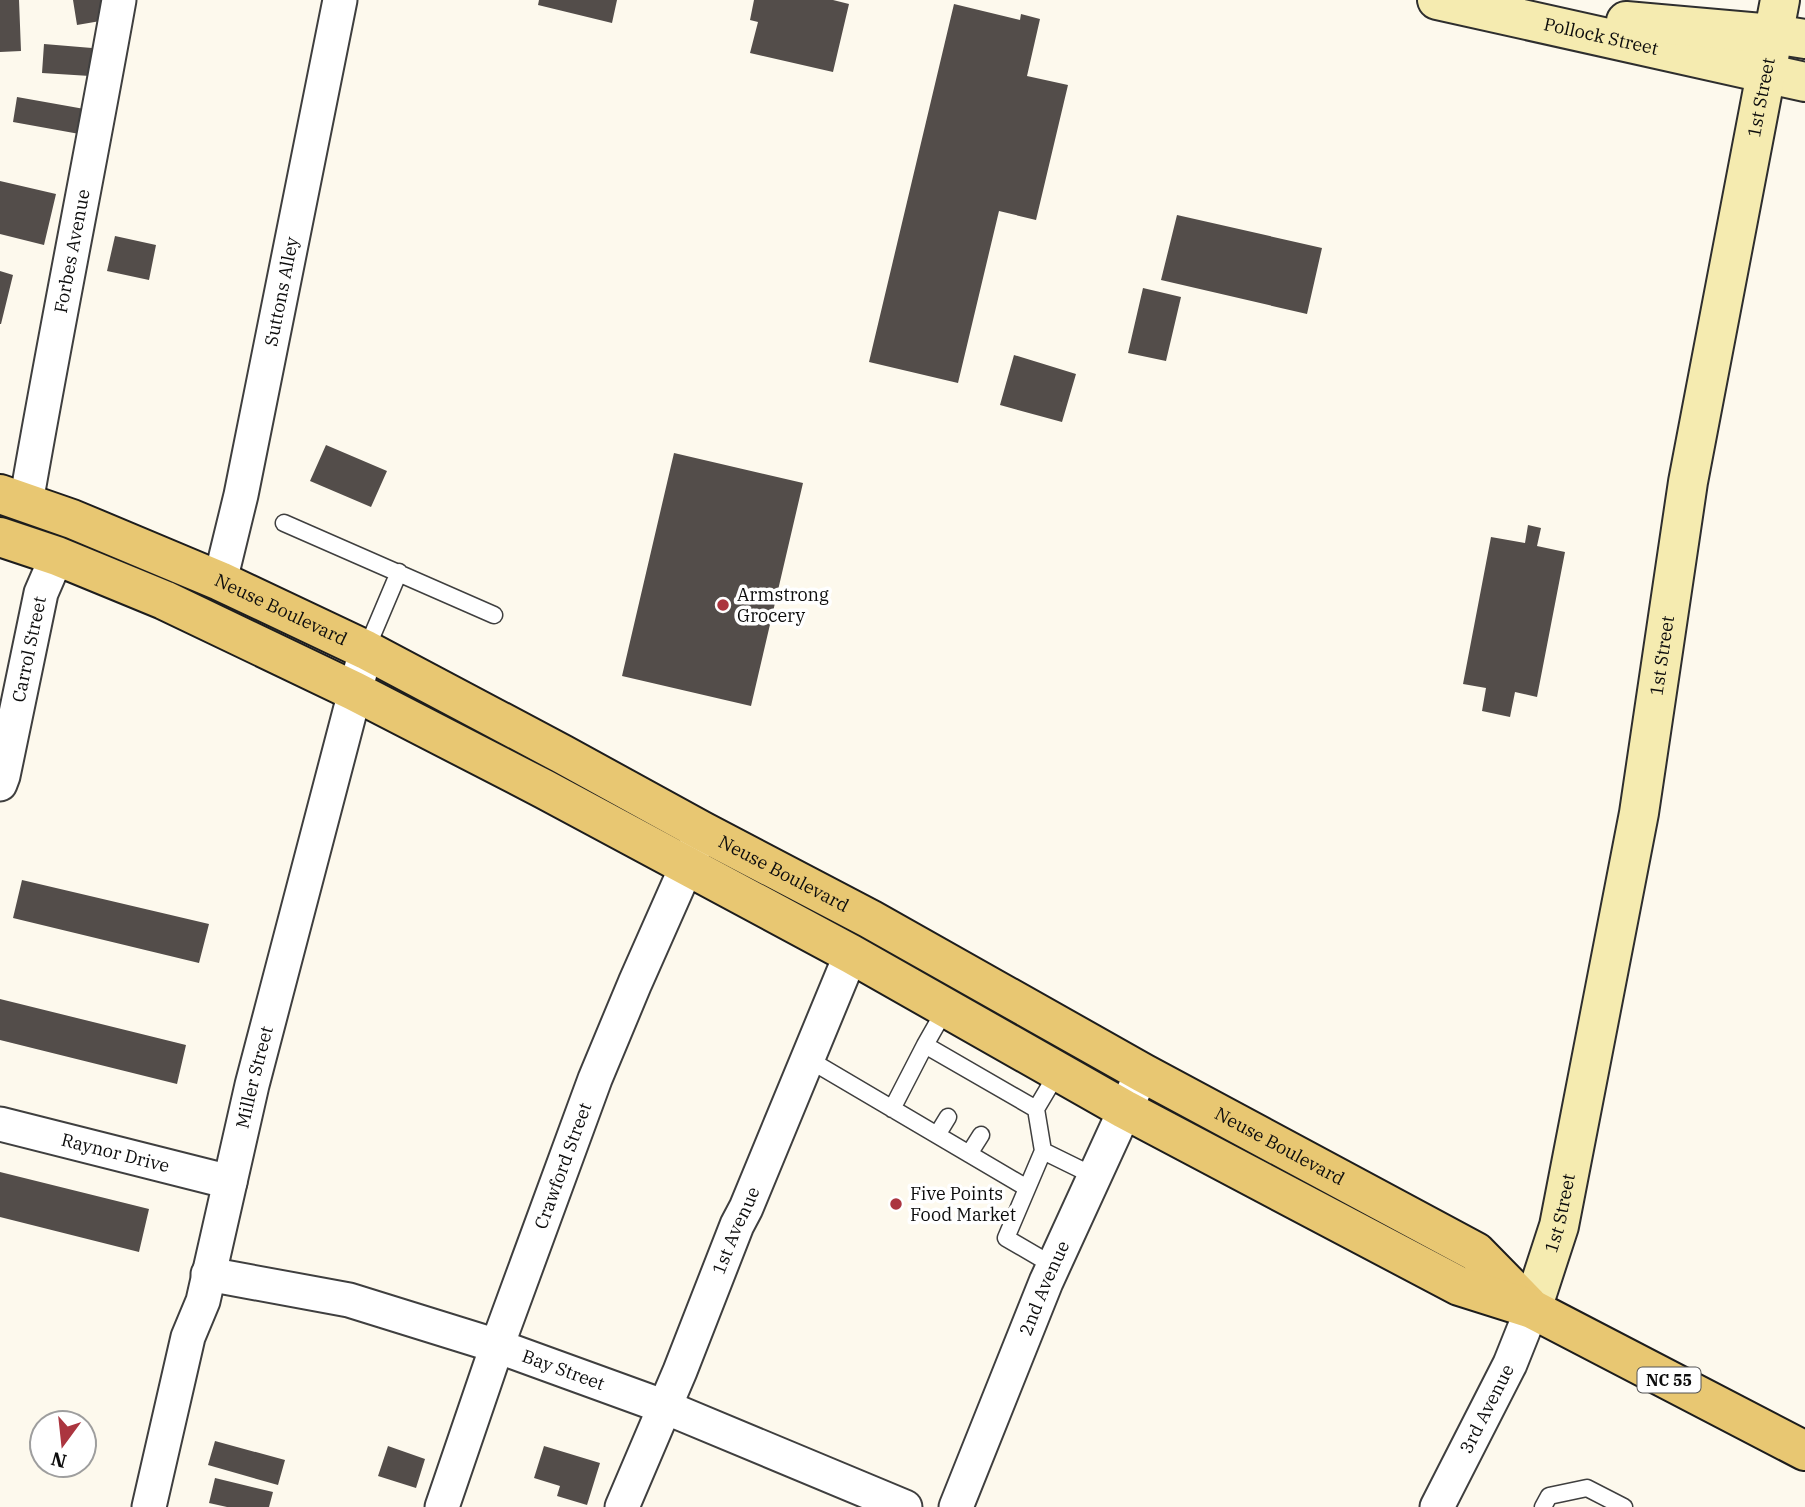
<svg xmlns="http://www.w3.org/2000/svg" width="1805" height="1507" viewBox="0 0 1805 1507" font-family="'IBM Plex Serif',serif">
<rect width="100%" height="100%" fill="#fdf9ed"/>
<path fill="#534d4a" d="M0,0H19L21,51L0,52Z
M73,0H108L112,19L77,25Z
M539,0H617L612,23L538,5Z
M754,0H833L849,4L833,72L750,53L758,22L750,20Z
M954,4L1020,20L1021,14L1040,19L1027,76L1068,85L1036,220L999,211L958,383L869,362Z
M44,44L92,48L90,76L42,73Z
M17,97L90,110L85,135L13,122Z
M0,181L56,194L44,245L0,234Z
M1177,215L1322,248L1307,314L1161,280Z
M115,236L156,245L149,280L107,271Z
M0,271L13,275L1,324H0Z
M1143,288L1181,297L1166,361L1128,353Z
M1014,355L1076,374L1062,422L1000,405Z
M326,445L387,471L371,507L310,481Z
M674,453L803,483L751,706L622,676Z
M1528,525L1541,528L1537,546L1565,552L1537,697L1515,692L1510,717L1482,711L1486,688L1463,684L1491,537L1525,543Z
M22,880L209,924L199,963L13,918Z
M0,999L186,1045L177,1084L0,1040Z
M0,1172L149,1209L139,1252L0,1217Z
M215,1441L285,1460L278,1485L208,1465Z
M388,1446L425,1459L416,1488L378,1476Z
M544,1446L600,1463L587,1505L557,1496L560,1486L534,1478Z
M215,1478L273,1492L269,1507H227L209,1503Z"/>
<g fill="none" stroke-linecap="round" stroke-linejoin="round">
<g stroke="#3f3f3f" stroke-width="19">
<path id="lane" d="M284,523L494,615
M366,650L399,572
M946,1008L925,1045L1036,1109L1043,1151
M808,1059L1027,1188
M892,1109L925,1045
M1036,1109L1058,1072
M937,1135L948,1117
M969,1154L981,1135
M1054,1266L1006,1238L1043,1151L1094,1176
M1543,1507L1549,1496L1587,1488L1624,1507"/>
</g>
<g stroke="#3f3f3f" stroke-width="37">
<g id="street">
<path id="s1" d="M26,503C55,335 89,168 119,0"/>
<path id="s2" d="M220,581L241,495L340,0"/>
<path id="s3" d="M0,784L3,776L41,593L57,556"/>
<path id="s4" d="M0,1124L230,1182"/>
<path id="s5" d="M208,1274L349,1300L497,1346L665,1407L905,1507"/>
<path id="s6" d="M149,1507L188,1337L203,1301L252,1085L366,650"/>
<path id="s7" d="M442,1507L497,1346L595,1079L635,983L697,843"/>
<path id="s8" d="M622,1507L680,1371L737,1225L746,1208L851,954"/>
<path id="s9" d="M956,1507L1046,1282L1135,1088"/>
<path id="s10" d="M1437,1507L1510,1364L1532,1309"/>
</g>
</g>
<g stroke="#2e2e2e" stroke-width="42">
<g id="secondary">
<path id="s11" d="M1437,0L1805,82"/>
<path d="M1626,21L1773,34L1805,39"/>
<path id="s12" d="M1532,1309L1559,1226L1639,813L1688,482L1780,0"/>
</g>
</g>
<g stroke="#1d1d1d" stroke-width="42">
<g id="primary">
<path id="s13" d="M0,494L72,519L220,581L366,650L562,754L702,831L870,919L1143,1073L1476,1252L1528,1305"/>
<path d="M0,537L57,556L164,600L354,691L544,789L851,954L1124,1109L1459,1286L1532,1309L1805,1451"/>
</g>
</g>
<use href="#lane" stroke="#fff" stroke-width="16"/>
<use href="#street" stroke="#fff" stroke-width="33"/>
<use href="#secondary" stroke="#f5ebb0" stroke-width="38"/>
<use href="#primary" stroke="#e8c772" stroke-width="38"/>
</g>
<g fill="#ab353f" stroke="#fff" stroke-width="2.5">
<circle cx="723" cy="605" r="7"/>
<circle cx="896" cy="1204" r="7"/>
</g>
<g text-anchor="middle" stroke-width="7" stroke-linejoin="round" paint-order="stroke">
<rect fill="#fff" stroke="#555" stroke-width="2" x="1637.5" y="1367.5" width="63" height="25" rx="5"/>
<g font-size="16" font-weight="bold" fill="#0c0c0c">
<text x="1669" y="1386">NC 55</text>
</g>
<g font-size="18" fill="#0c0c0c" stroke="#fff">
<text dy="6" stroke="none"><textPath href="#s11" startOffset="168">Pollock Street</textPath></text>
<text dy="6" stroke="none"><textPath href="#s12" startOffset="1234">1st Street</textPath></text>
<text dy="6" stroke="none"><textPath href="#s1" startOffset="256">Forbes Avenue</textPath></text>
<text dy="6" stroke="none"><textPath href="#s2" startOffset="296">Suttons Alley</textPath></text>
<text dy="6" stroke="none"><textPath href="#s13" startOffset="304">Neuse Boulevard</textPath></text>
<text dy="6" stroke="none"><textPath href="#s3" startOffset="138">Carrol Street</textPath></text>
<text dy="6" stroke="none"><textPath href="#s12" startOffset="667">1st Street</textPath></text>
<text dy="6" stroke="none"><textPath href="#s13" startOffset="872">Neuse Boulevard</textPath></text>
<text dy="6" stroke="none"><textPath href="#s6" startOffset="443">Miller Street</textPath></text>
<text dy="6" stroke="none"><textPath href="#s13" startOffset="1438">Neuse Boulevard</textPath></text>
<text dy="6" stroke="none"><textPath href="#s4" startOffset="119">Raynor Drive</textPath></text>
<text dy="6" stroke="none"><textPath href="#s7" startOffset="362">Crawford Street</textPath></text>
<text dy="6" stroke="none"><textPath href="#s12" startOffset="100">1st Street</textPath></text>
<text dy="6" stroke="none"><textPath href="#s8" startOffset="299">1st Avenue</textPath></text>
<text dy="6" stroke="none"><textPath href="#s9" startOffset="236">2nd Avenue</textPath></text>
<text dy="6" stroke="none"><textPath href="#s5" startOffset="369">Bay Street</textPath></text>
<text dy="6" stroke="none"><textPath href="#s10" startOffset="110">3rd Avenue</textPath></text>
</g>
<g font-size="18" fill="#0c0c0c" stroke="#fff" text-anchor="start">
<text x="737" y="601">Armstrong<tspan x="737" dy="21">Grocery</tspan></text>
<text x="910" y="1200">Five Points<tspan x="910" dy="21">Food Market</tspan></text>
</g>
</g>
<g transform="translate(63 1444) rotate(195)"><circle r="33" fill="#ffffff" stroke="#9e9e9e" stroke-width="2"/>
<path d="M0-5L12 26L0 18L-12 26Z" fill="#ab353f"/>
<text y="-10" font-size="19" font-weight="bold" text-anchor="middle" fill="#0c0c0c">N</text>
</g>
</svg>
